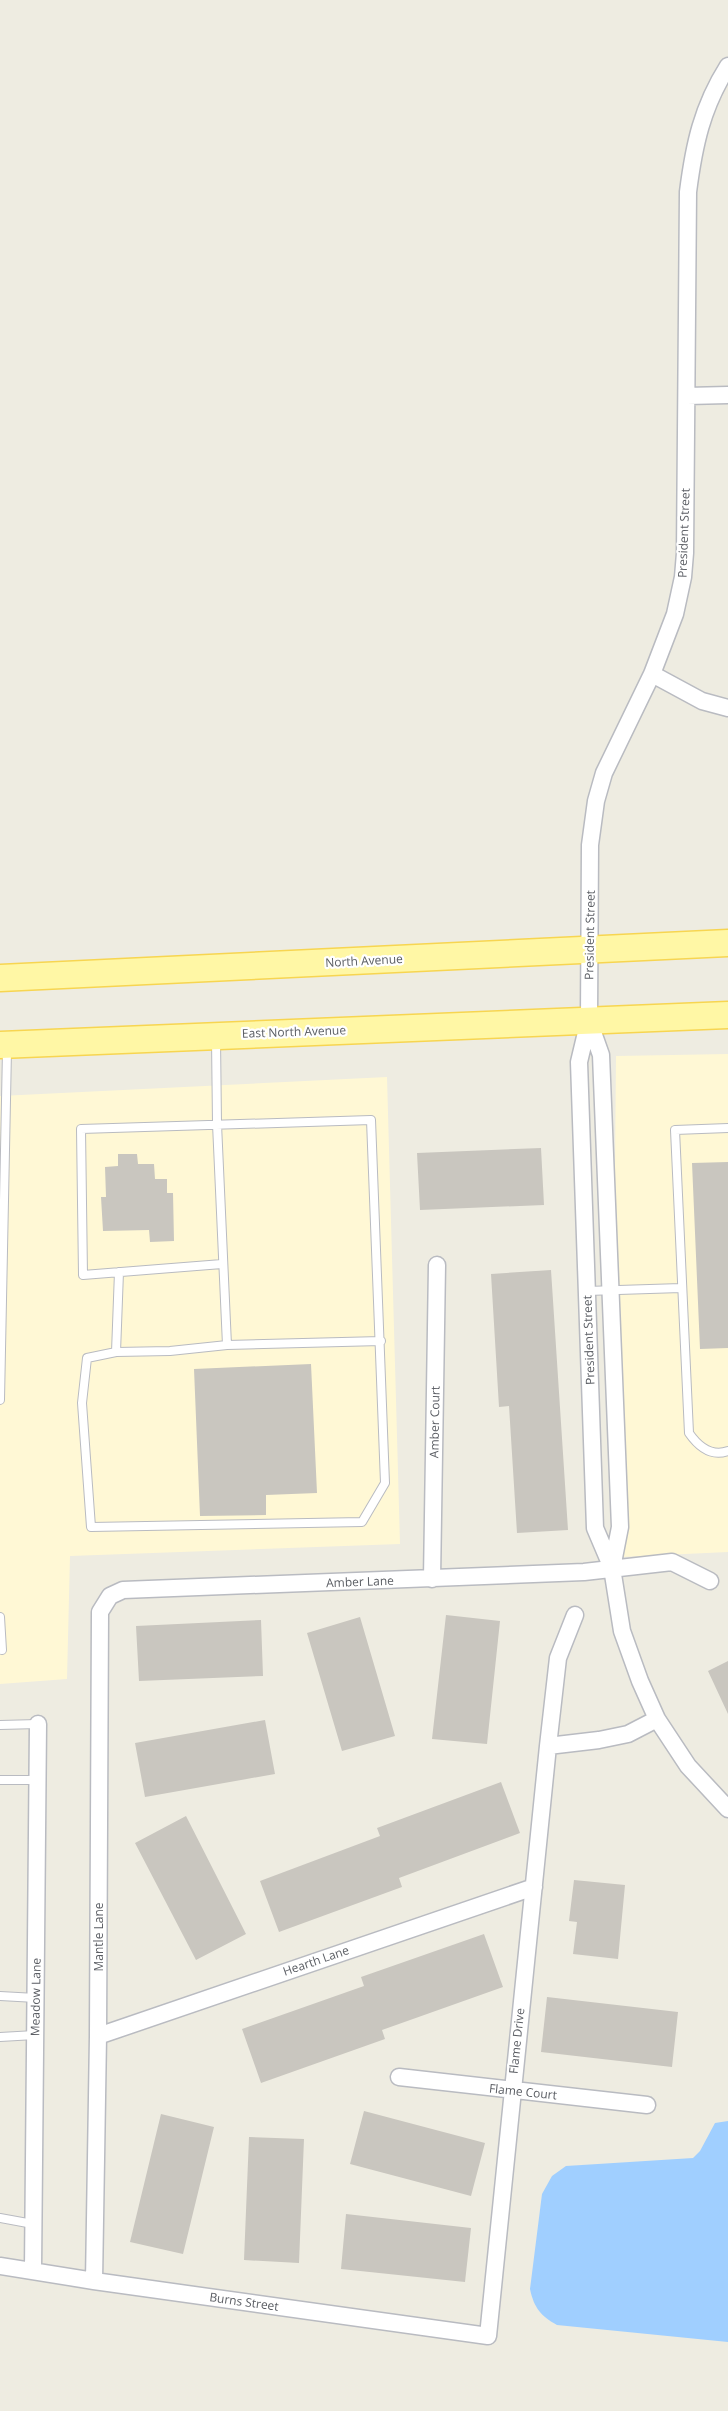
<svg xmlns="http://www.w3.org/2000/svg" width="728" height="2411" viewBox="0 0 728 2411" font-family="'Open Sans',sans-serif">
<rect width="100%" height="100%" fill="#eeece1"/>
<path fill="#fff8d5" d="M728,1054V1552L620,1557L614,1279L616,1056Z
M387,1077L400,1544L70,1556L67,1679L0,1684V1096Z"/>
<path fill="#a0cfff" d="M728,2121V2342L557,2325C541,2316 534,2308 530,2289L542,2194L552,2176L566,2166L693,2158L700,2151L715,2123Z"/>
<path fill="#c9c6bf" d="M541,1148L544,1205L420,1210L417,1153Z
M118,1154H137L138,1164H154L155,1179H167V1193H173L174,1241L150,1242L149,1230L103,1231L101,1197H106L105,1167L118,1166Z
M728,1162V1348L700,1349L692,1163Z
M551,1270L568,1530L517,1533L509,1406L499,1407L491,1274Z
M311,1364L317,1493L266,1495V1515L200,1516L194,1369Z
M446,1615L500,1621L487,1744L432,1739Z
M360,1617L395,1736L342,1751L307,1633Z
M261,1620L263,1676L139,1681L136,1626Z
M728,1661V1714L708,1671Z
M265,1720L275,1774L145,1797L135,1743Z
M501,1782L520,1833L399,1878L402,1887L279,1932L260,1881L380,1836L377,1828Z
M186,1816L246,1934L196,1960L135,1843Z
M574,1880L625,1885L618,1959L573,1954L577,1922L569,1921Z
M484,1934L503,1987L382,2030L385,2039L261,2083L242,2029L364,1986L361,1977Z
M547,1997L678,2012L672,2067L541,2052Z
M364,2111L485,2143L471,2196L350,2164Z
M161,2114L214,2127L183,2254L130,2242Z
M249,2137L304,2139L299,2263L244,2260Z
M346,2214L471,2228L465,2282L341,2269Z"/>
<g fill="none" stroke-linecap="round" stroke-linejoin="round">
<g stroke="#b9bbc1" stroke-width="10">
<path id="service" d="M216,1039L217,1124L227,1345
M728,1128L675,1130L689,1433C698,1446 711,1457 728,1451
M222,1264L83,1275L81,1129L371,1120L385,1483L362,1522L91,1527L82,1403L87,1358L116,1352L170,1351L227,1345L381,1341
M587,1291L681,1288
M116,1352L119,1272
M0,1400L7,1050
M0,1617L2,1650
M0,1725L38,1724
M0,1780H38
M0,1996L36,1998
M0,2037L35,2035
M0,2218L33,2224"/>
</g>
<g stroke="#b9bbc1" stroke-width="19">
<path id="minor" d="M728,66C702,107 694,145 688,192L685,553L683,577L675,614L652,674L604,773L596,801L590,845L589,1020L579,1062L595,1528L612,1568L622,1631L640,1681L657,1719L688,1766L728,1809
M687,396L728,395
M652,674L702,701L728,708
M589,1021L601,1055L620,1527L612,1568
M432,1579L437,1265
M548,1746L558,1658L575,1615
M98,2036L534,1887
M399,2077L647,2105
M0,2266L94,2281L488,2336L548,1746L599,1740L628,1734L657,1719
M33,2270L38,1724
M94,2281L98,2036L100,1612L110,1596L123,1590L584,1572L672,1562L710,1581"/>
</g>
<g stroke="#f7d551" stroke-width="29">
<path id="primary" d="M0,978L728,943
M0,1045L728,1015"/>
</g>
<use href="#service" stroke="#fff" stroke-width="8"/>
<use href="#minor" stroke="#fff" stroke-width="16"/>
<use href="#primary" stroke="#fff7a5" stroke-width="26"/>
</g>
<g text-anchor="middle" stroke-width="4.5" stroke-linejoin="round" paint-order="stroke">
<g font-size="12" fill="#5a5d63" stroke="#fff">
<text transform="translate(684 533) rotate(-88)" y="4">President Street</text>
<text transform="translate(590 935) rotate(-89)" y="4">President Street</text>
<text transform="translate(364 961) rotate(-3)" y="4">North Avenue</text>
<text transform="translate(294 1032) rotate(-2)" y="4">East North Avenue</text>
<text transform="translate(589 1340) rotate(-92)" y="4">President Street</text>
<text transform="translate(435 1422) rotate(-89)" y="4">Amber Court</text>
<text transform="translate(360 1582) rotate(-2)" y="4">Amber Lane</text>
<text transform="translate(99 1937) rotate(-90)" y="4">Mantle Lane</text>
<text transform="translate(316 1961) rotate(-19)" y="4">Hearth Lane</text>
<text transform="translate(36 1997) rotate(-89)" y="4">Meadow Lane</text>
<text transform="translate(517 2041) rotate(-84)" y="4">Flame Drive</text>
<text transform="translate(523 2092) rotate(6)" y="4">Flame Court</text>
<text transform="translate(244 2302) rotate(8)" y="4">Burns Street</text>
</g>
</g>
</svg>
